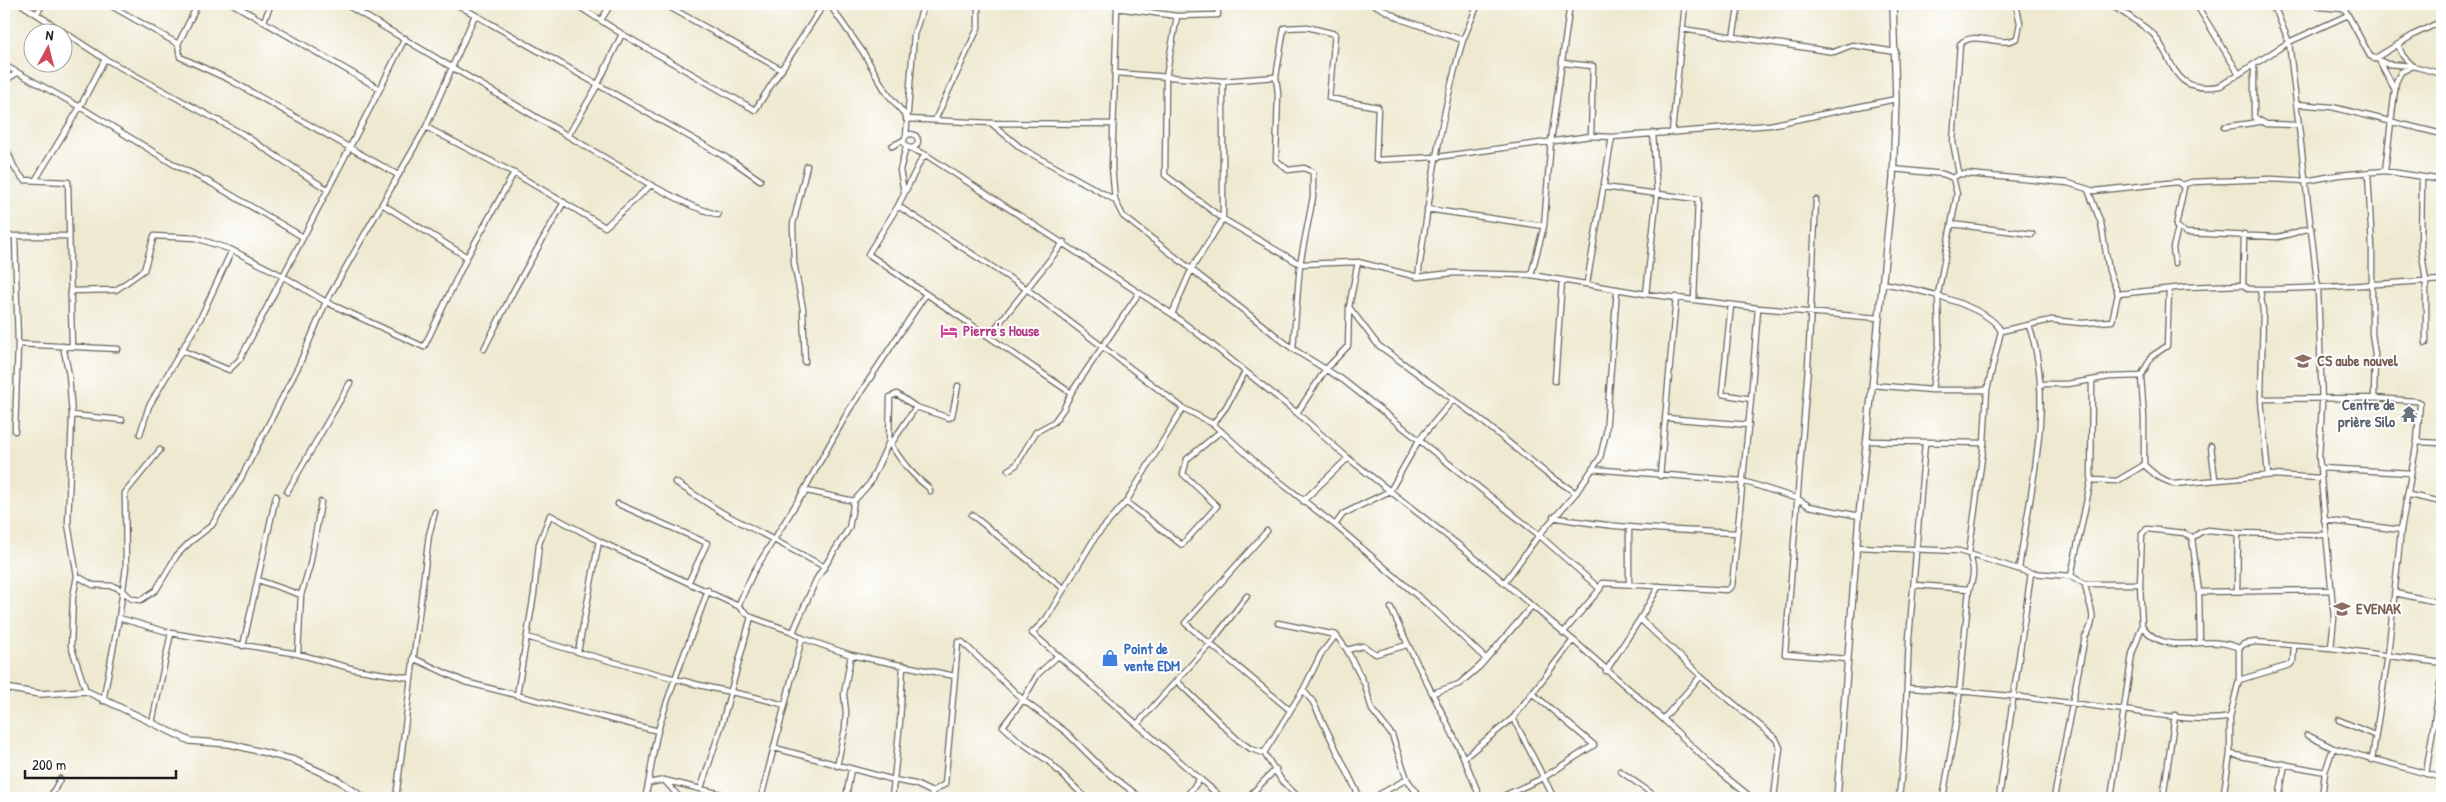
<svg xmlns="http://www.w3.org/2000/svg" width="2446" height="802" viewBox="0 0 2446 802" font-family="'Patrick Hand',sans-serif">
<rect width="100%" height="100%" fill="#fff"/>
<filter id="ink" filterUnits="userSpaceOnUse"><feTurbulence type="fractalNoise" baseFrequency=".02" numOctaves="2"/><feDisplacementMap in="SourceGraphic" scale="10" xChannelSelector="R" yChannelSelector="G"/><feConvolveMatrix kernelMatrix="1 2 1 2 8 2 1 2 1" color-interpolation-filters="sRGB"/></filter>
<filter id="wash" filterUnits="userSpaceOnUse"><feTurbulence type="fractalNoise" baseFrequency=".0096" numOctaves="4" result="noise"/><feDisplacementMap in="SourceGraphic" scale="20" xChannelSelector="R" yChannelSelector="G"/><feGaussianBlur stdDeviation="1.12" result="paint"/><feColorMatrix in="noise" values="0 0 0 0 0 0 0 0 0 0 0 0 0 0 0 0 0 1.4 0 .05"/><feComposite in="paint" operator="in"/></filter>
<g filter="url(#wash)">
<rect width="100%" height="100%" fill="#eee9d0"/>
</g>
<g filter="url(#ink)">
<g fill="none" stroke-linecap="round" stroke-linejoin="round">
<g stroke="#66645b" stroke-width="7">
<path id="minor" d="M21,4L105,59L241,133L328,190
M108,4L178,44L180,57L230,80L398,175
M233,4L380,89L405,38
M345,4L651,185L692,206L718,215
M456,4L734,162L760,180
M575,4L622,34L755,110L824,4
M673,4L671,8L782,70
M829,4L863,52L886,92L906,116
M1116,4L1117,8L1177,16L1218,15L1217,4
M1373,4L1403,20L1463,40L1478,4
M2109,4C2117,8 2150,30 2154,35C2176,62 2171,94 2220,86L2289,42L2348,15
M2196,4L2239,74
M2273,4L2271,7L2277,13L2289,42L2318,289L2322,404L2319,457L2334,618L2331,648
M2320,4V7L2344,9
M2342,4L2370,56L2387,64L2413,66L2442,74
M37,13L43,4
M1177,16L1166,77L1165,175L1223,219L1300,264L1358,262L1418,277L1452,273L1531,275L1646,294L1758,308L1879,318
M601,20L611,4
M264,21L271,4
M1682,29L1834,52L1852,45L1896,52
M1733,37L1739,4
M178,44L198,4
M2374,59L2415,34L2442,21
M2380,62L2395,90
M1563,63L1593,66L1591,136
M4,65L80,107L175,165L211,183L303,237
M2254,65V117L2266,124L2298,125
M1116,73L1223,81
M4,81L17,73
M2296,104L2332,107L2442,134
M906,119L991,123L1113,124
M935,120L978,28V4
M991,123L1021,148L1115,200L1123,216L1293,349L1343,380L1539,535L1600,589
M426,127L514,173L605,227L651,185
M2224,127L2259,122
M1672,132L1685,4
M904 141a7 7 0 1 1 14 0a7 7 0 1 1-14 0Z
M568,136L597,86L622,34
M906,136L914,35L924,4
M4,144L15,169L24,180L68,182L72,346
M892,146L904,140
M912,149L926,155L1172,314L1210,343L1297,413L1348,458L1470,554L1573,640L1663,719L1716,769L1752,798
M926,155L921,160L898,206L868,254L1071,393
M1893,169L1943,174L1953,178L1957,194L1938,294L1939,343L1932,390
M2385,171L2396,82L2401,72L2413,66L2403,56L2398,45
M2368,173L2372,248V334L2375,354L2374,398
M1959,174L1953,142L1960,44C1975,29 2001,49 2017,38L2020,23L2016,4
M1953,178L1959,174H1968L2068,183L2094,191L2178,182L2184,187L2176,226L2186,233L2277,237C2290,235 2300,230 2312,228
M36,179L80,107L105,59
M2182,185L2192,182L2271,179L2306,181L2338,175L2385,171L2442,180
M1603,187L1698,199L1694,300
M904,192L900,170L906,147
M1115,200L1112,167L1117,8
M1816,200L1808,367L1785,654L1848,659
M382,204L467,257
M898,206L1028,290L1183,408L1213,424L1226,407L1245,372
M1427,209L1544,226L1531,275
M1951,224L2032,234
M1544,226L1551,141L1570,4
M4,236H69
M15,236L18,344L15,431
M2175,263L2173,248L2178,228
M1418,277C1429,198 1440,117 1463,40
M1587,283L1612,137
M1882,283C1911,288 1987,304 2001,331L1987,390L1984,443L1969,553C1974,567 1975,575 1969,589L1957,717L1943,798
M2243,285L2244,234
M2260,289L2263,311L2261,399L2268,475
M70,291L116,290L144,270L154,236L196,238L232,250L283,276L326,302L424,347L467,257L514,173
M1646,294L1657,194L1653,133
M2118,294L2185,287L2243,285L2249,289C2309,290 2367,284 2426,281L2421,248L2422,178
M1731,305L1722,394L1751,399
M1349,307L1378,345L1476,416L1546,473L1576,493
M1172,314L1192,268L1223,219V81L1276,77
M2001,331L2051,320L2082,323L2112,321L2118,294L2109,271L2101,223L2088,190
M989,336L1064,242
M2426,343V281L2442,280
M18,344L118,349
M63,346L69,375L72,415L68,524L77,576L73,597L71,646L86,691
M484,349L515,288L564,202
M1293,349L1300,264L1313,197V172L1304,168L1288,170L1276,160L1278,93L1276,77L1284,28L1307,27L1335,34L1329,98L1378,107L1376,160L1437,157L1591,136L1612,137L1770,125L1896,99
M181,350L229,370L240,359L380,89
M805,362L803,309L794,263L793,224L807,166
M2141,376L2152,356L2167,346L2169,290
M2092,380L2109,377L2141,376L2144,418V465L2158,477L2174,484L2274,475L2321,478
M1555,381L1562,280
M2040,384H2067L2092,380L2091,480L2071,576
M1872,385L1932,390H1987
M2261,399L2374,398L2416,401L2420,403L2417,442L2401,530L2388,655L2372,760
M1183,408L1126,502L1096,536L1046,619L1032,633L1222,798
M1297,413L1326,369L1348,346L1349,307L1358,262
M72,415L122,420
M1666,418L1749,425
M1213,424L1261,467L1335,525L1435,611L1486,659
M140,434L149,406L200,319L232,250
M1867,441L1984,443
M889,442C902,462 910,473 929,488L930,491
M2417,442L2442,443
M891,444L916,407
M2211,446L2215,479
M2321,468L2411,473
M1592,469L1743,481L1798,499L1809,506L1859,516
M1008,470L1016,465L1036,432L1054,422L1064,408L1071,393L1139,293
M1660,476L1676,297
M2091,480L2117,481L2144,465
M675,482L721,512L825,567
M287,492L350,383
M2409,495L2442,502
M799,499L849,410L926,294
M1303,501L1348,458
M1126,502L1182,545L1217,506L1183,474L1187,459L1221,431
M618,504L707,543L689,581
M972,515L1063,588
M1553,517C1614,529 1675,530 1737,533
M2324,520L2401,530
M1335,525L1343,514L1390,491L1419,440L1453,400
M1629,528V583
M1267,531L1185,623L1290,710
M2192,538L2199,592L2200,642
M1856,547L1959,551L2031,573L2071,576L2085,584H2140
M2019,569C2029,493 2056,401 2029,326
M77,576L93,585L113,586L122,590L132,599L141,600L156,590L177,555L189,543L212,525L240,480L299,365L326,302L426,127L475,15
M258,580L301,595
M1504,583L1539,535L1576,493L1600,458L1606,433L1617,289
M1915,585L1969,589
M2237,591L2238,533
M2199,592L2330,590
M2395,593L2442,603
M738,606L753,573L799,499L807,491L854,501
M1391,608C1419,673 1456,732 1480,798
M119,618L171,633L298,654L354,669L410,678
M1640,619L1701,676L1776,739L1780,748L1774,798
M1278,623L1336,635L1347,650L1365,685L1372,710L1392,735L1407,779L1420,798
M2142,626C2168,660 2202,632 2239,648L2244,644L2256,642L2331,648L2442,663
M793,632L816,580L849,528L854,501L870,483L889,442L890,397L897,394L916,407L949,418L952,416L958,386
M1563,633L1600,589L1602,583L1727,590L1732,586L1751,399L1758,308
M527,637C584,654 641,670 699,685C728,692 756,696 784,705
M243,646L276,496
M1347,650L1363,646L1376,654L1407,645
M578,652L599,541
M298,654L301,595L310,565L321,502
M1058,656L1038,674L1023,700L1003,726L1018,740L1048,761L1086,798
M413,658L465,682L658,731
M903,665L900,722L894,780L915,784L932,792L931,798
M1606,671L1640,619L1659,586
M2239,680L2290,665L2293,661L2294,646
M1178,682L1238,740L1251,749L1264,753L1282,781L1299,798
M1907,688C1980,691 2052,700 2124,710C2152,714 2203,723 2230,717
M1303,690L1313,702L1360,798
M1433,693L1459,684L1480,666L1531,607
M517,695L534,594L539,544L550,515L599,541L738,606L751,617L793,632L802,638L851,655L955,676L958,642H962L1023,700L1066,732L1102,768L1141,798
M103,701L119,618L126,567L125,493L160,450
M1513,718L1554,798
M1663,719L1701,676
M2339,720L2374,735
M152,723L171,633
M1138,723L1210,644L1247,596
M2307,735L2333,748L2442,778
M775,748L894,780L892,798
M1264,753L1303,690L1321,654L1336,635
M2230,754L2325,772
M1465,757L1513,718L1573,640
M837,766L845,729L846,712L844,694L851,655
M1620,771L1658,798
M2426,774L2442,672
M664,780L680,798
M649,783L664,780L737,798
M701,788L721,727L751,617
M932,792L945,784L955,676
M50,798L60,779
M396,798L429,535L435,512
M645,798C651,776 652,753 658,731C671,683 692,637 708,590
M761,798L802,638
M846,798L851,769
M1185,798L1200,779
M1247,798L1276,769
M1373,798L1407,779
M1499,798L1543,778L1594,745L1532,693
M1899,798L1904,750L1909,639L1925,443
M1999,798L2031,573
M2054,798L2085,637C2100,615 2088,607 2085,584
M2111,798L2132,654L2142,626L2140,584L2142,534L2147,529L2184,533L2192,538L2201,532L2208,530L2238,533L2325,535
M2163,798L2175,715
M2223,798L2230,754V717L2239,680V648
M2279,798L2285,764
M2322,798L2325,772L2333,748"/>
</g>
<g stroke="#66645b" stroke-width="8">
<path id="tertiary" d="M4,686L11,689L40,694L86,691L190,741L230,744L294,760L338,780L364,798
M1837,798L1859,516L1893,179L1896,99L1893,4"/>
</g>
<use href="#minor" stroke="#fff" stroke-width="4.5"/>
<use href="#tertiary" stroke="#fff" stroke-width="5.5"/>
</g>
</g>
<defs>
<g id="hotel-bare" transform="scale(1.35)"><path d="M-6-4.5h1.5V1H6V5H4.5V3h-9V5H-6ZM-4 0a1.8 1.8 0 1 1 3.6 0ZM.5 0V-2.5h3Q6-2.5 6 0Z" fill="#d1479c" stroke="#fff" stroke-width="2.5" paint-order="stroke"/></g>
<g id="school-bare" transform="scale(1.35)"><path d="M0-5L7-2L0 1L-7-2ZM-4 1L0 2.5L4 1V4Q0 6-4 4Z" fill="#8d6e63" stroke="#fff" stroke-width="2.5" paint-order="stroke"/></g>
<g id="temple-bare" transform="scale(1.35)"><path d="M0-6L5-2H3V0L6.5 2.5H4V6H1.5V3h-3V6H-4V2.5H-6.5L-3 0V-2H-5Z" fill="#6b7280" stroke="#fff" stroke-width="2.5" paint-order="stroke"/></g>
<g id="shop-bare" transform="scale(1.35)"><path d="M-5-2.5h2.3a2.7 3.5 0 0 1 5.4 0H5L5.5 6h-11ZM-1.5-2.5h3a1.5 2.3 0 0 0-3 0Z" fill="#3f7fe0" stroke="#fff" stroke-width="2.5" paint-order="stroke"/></g>
</defs>
<g fill-rule="evenodd">
<use href="#hotel-bare" x="949" y="331"/>
<use href="#school-bare" x="2303" y="361"/>
<use href="#temple-bare" x="2409" y="414"/>
<use href="#school-bare" x="2342" y="609"/>
<use href="#shop-bare" x="1110" y="658"/>
</g>
<g text-anchor="middle" stroke-width="4" stroke-linejoin="round" paint-order="stroke">
<g font-size="15" font-weight="bold" fill="#b23c85" stroke="#fff" text-anchor="start">
<text x="963" y="336">Pierre's House</text>
</g>
<g font-size="15" font-weight="bold" fill="#785e54" stroke="#fff" text-anchor="start">
<text x="2317" y="366">CS aube nouvel</text>
<text x="2356" y="614">EVENAK</text>
</g>
<g font-size="15" font-weight="bold" fill="#5b616d" stroke="#fff" text-anchor="end">
<text x="2395" y="410">Centre de<tspan x="2395" dy="17">prière Silo</tspan></text>
</g>
<g font-size="15" font-weight="bold" fill="#366cbe" stroke="#fff" text-anchor="start">
<text x="1124" y="654">Point de<tspan x="1124" dy="17">vente EDM</tspan></text>
</g>
</g>
<rect width="2446" height="802" fill="none" stroke="#fff" stroke-width="20"/>
<g transform="translate(48 48) rotate(7)"><circle r="24" fill="#ffffff" stroke="#a4a4a4"/>
<path d="M0-4L9 19L0 12L-9 19Z" fill="#d1495b"/>
<text y="-8" font-size="14" font-weight="bold" text-anchor="middle" fill="#1c1c1c">N</text>
</g>
<path d="M25 770v8h151v-8" fill="none" stroke="#1c1c1c" stroke-width="2.5"/>
<text x="32" y="770" font-size="15" fill="#1c1c1c" stroke="#ffffff" stroke-width="4" paint-order="stroke">200 m</text>
</svg>
